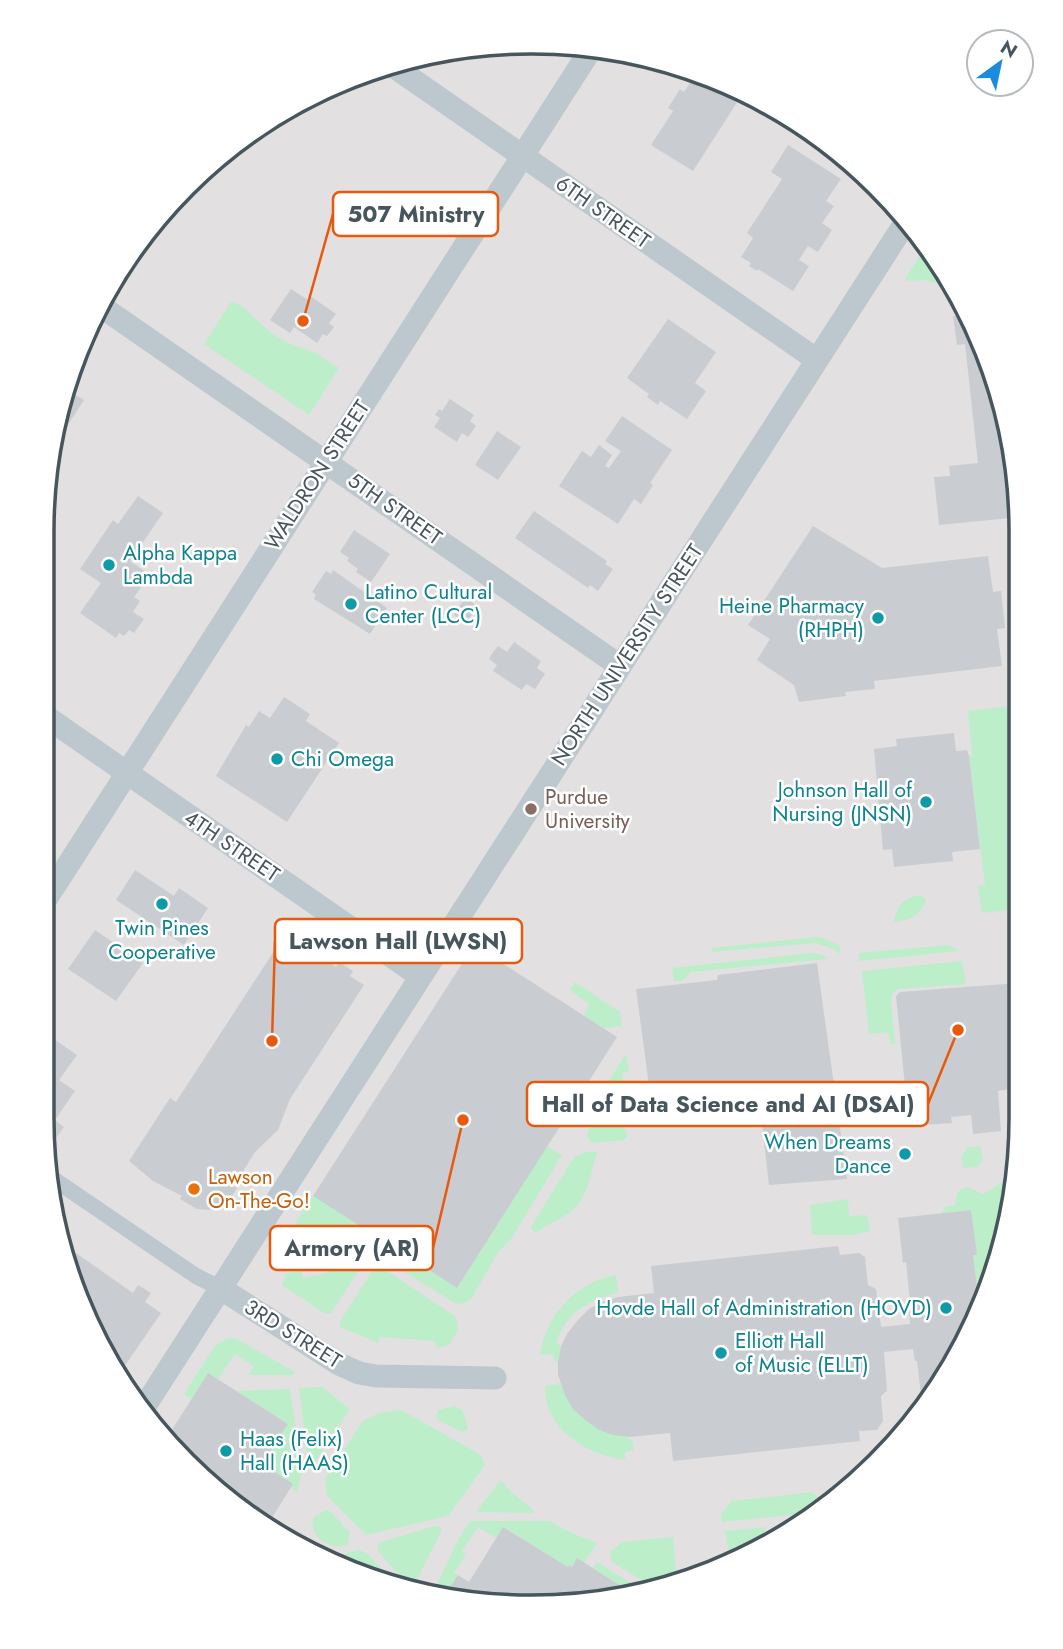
<svg xmlns="http://www.w3.org/2000/svg" width="1063" height="1649" viewBox="0 0 1063 1649" font-family="Jost,sans-serif">
<rect width="100%" height="100%" fill="#f1efef"/>
<path fill="#e2e0e1" d="M499,43L595,46L688,68L776,107L854,163L920,234L971,315L1004,405L1020,500L1017,1181L984,1305L900,1440L777,1541L658,1590L500,1606L374,1581L233,1506L125,1390L68,1274L42,1117L46,467L92,315L163,209L233,143L315,93L404,59Z"/>
<path fill="#bdeeca" d="M927,244L948,278L944,283L939,284L925,280L907,281L905,279Z
M231,302L242,306L271,333L288,343L316,353L339,368L309,415L204,344Z
M1019,705L1018,913L1017,909L982,913L978,886L985,885L969,756H972L968,711Z
M921,895L926,900C919,916 911,920 894,922C898,904 903,898 921,895Z
M815,937L823,938L840,946V954L832,948L815,943L713,952L712,948Z
M948,945L960,951L859,961V953Z
M812,953L823,955L828,959L691,972L682,981H674L672,968Z
M962,961L966,984L899,989L893,993L891,999L895,1044H891L888,1032L869,1034L862,971Z
M575,982L620,1012L622,1026L604,1028L584,1016L589,1004L570,990Z
M626,1054L629,1072L622,1073L624,1098L632,1097L631,1107L628,1111L618,1114L596,1100Z
M602,1117L609,1118L626,1130L628,1136L624,1140L592,1143L587,1136C588,1127 594,1121 602,1117Z
M547,1146L562,1155L511,1239L499,1251L471,1299L465,1303L456,1304L403,1271L411,1258L457,1288Z
M968,1147H980L983,1159L978,1167L963,1168L961,1157Z
M585,1152H597C591,1174 588,1199 569,1213C558,1221 546,1225 535,1233L531,1227L574,1157Z
M1017,1180L989,1284L985,1293L978,1294L973,1255L976,1254L971,1210L942,1213L946,1206H953L956,1203V1195L961,1189L968,1187L983,1194L1004,1181Z
M313,1196L380,1238L371,1251L362,1244L323,1252L322,1248L298,1253L299,1262L284,1265L283,1261L274,1256Z
M848,1199L849,1216L867,1215L870,1231L854,1235H812L810,1205Z
M360,1253L367,1258L331,1313H324L282,1285L286,1277L285,1274L301,1270L303,1278L327,1273L325,1261Z
M377,1264L456,1317L458,1330L449,1345L436,1348L435,1341L380,1337L378,1343L340,1327V1321Z
M616,1275L618,1292C588,1301 566,1312 556,1343L561,1346L558,1362L555,1361L553,1354L540,1355C547,1314 575,1283 616,1275Z
M228,1338L237,1339L295,1372L293,1375H248L254,1366L235,1354L218,1379L208,1373L191,1399L184,1394L215,1346Z
M561,1384C570,1408 586,1426 611,1434C618,1436 626,1436 632,1440L634,1450L625,1452V1460C585,1454 545,1430 545,1386Z
M322,1387L350,1409L313,1465L308,1460L299,1388Z
M290,1389L302,1471L297,1492L291,1488L293,1484L265,1466L260,1473L257,1472L288,1424L236,1391Z
M455,1406L463,1411L468,1428L467,1431H460L438,1420L436,1416L438,1410Z
M401,1410L474,1451L482,1457L485,1465L448,1516L366,1535L327,1496L325,1478L363,1421L379,1413Z
M501,1480L509,1490L533,1510V1513L476,1512Z
M812,1492L824,1502L811,1513L722,1522L721,1514L732,1501Z
M326,1510L331,1512L350,1533L348,1544C332,1553 306,1535 314,1517Z
M470,1521H549L569,1532L597,1543L584,1563L577,1559L572,1567L569,1565L568,1567L504,1527L496,1538L478,1527L462,1551L466,1554L454,1573L458,1575L450,1588L464,1598L433,1593L456,1544Z
M435,1526L441,1527V1532L415,1583L409,1586L378,1551V1544L380,1542Z
M764,1527L766,1535L786,1533L777,1541L733,1559L729,1554L725,1531Z
M673,1537L677,1583L658,1590L612,1562L610,1552L622,1542Z
M358,1550L367,1553L395,1585L374,1581L340,1562L341,1555Z
M597,1562L645,1592L632,1593L593,1568Z"/>
<path fill="#c9cdd1" d="M683,67L743,93L693,171L651,145L673,111L668,108L680,89L684,92L690,83L678,75Z
M788,145L841,179L826,201L834,206L822,223L832,230L818,252L808,246L799,260L809,266L793,291L758,269L757,271L749,266L751,263L741,257L753,238L747,233L782,179L771,172Z
M291,289L308,300L310,296L336,314L329,323L334,327L327,336L323,334L317,343L294,327L290,333L270,320Z
M959,297L971,315L1004,405L1020,500V517L939,525L934,477L950,476L949,466L978,463L965,344L957,345L953,316L961,315Z
M668,319L716,352L695,383L706,391L687,419L660,401L658,405L647,397L649,394L627,378Z
M69,391L84,400L53,448L52,447Z
M450,399L474,415L470,421L476,426L468,437L462,433L457,442L434,427L440,418L435,415L439,409L442,411Z
M622,416L672,450L650,483L653,485L641,504L634,499L618,524L559,486L582,451L591,457L599,445L612,455L605,466L609,468L621,451L605,441Z
M497,431L521,447L498,480L475,465Z
M138,496L163,513L130,561L150,575L134,597L140,601L133,612L144,619L134,633L129,630L124,636L119,633L116,638L80,613L101,583L80,569L113,520L118,524Z
M534,511L607,561L605,564L613,569L598,591L590,585L588,588L515,538Z
M813,526L882,568L988,556L993,592L1001,591L1005,628L997,629L1002,666L874,681L875,689L845,692L846,696L799,702L794,685L757,660L770,639L748,625Z
M354,530L390,554L371,582L356,572L358,569L347,561L349,558L340,552Z
M333,570L387,608L370,634L314,599L316,595L312,592L326,571L331,574Z
M465,598L478,606L466,623L454,615Z
M514,642L541,661L537,668L545,674L535,689L526,684L522,690L493,671L497,665L489,659L493,652L498,646L507,652Z
M284,697L310,714L306,721L339,743L287,822L216,776L246,725L249,727L259,711L270,718Z
M954,733L956,751L967,750L969,756L980,849L952,852L953,861L894,867L892,849L883,850L874,749L897,746L896,739Z
M135,870L174,896L179,888L208,908L184,945L116,900Z
M95,930L143,963L116,1001L68,969Z
M285,934L336,967L339,962L353,971L350,976L364,985L290,1099L278,1130L255,1152L234,1186L237,1188L231,1198L210,1210L197,1209L180,1199L182,1196L153,1181L129,1161L170,1098L176,1102Z
M474,945L617,1037L457,1288L313,1196Z
M817,963L847,1179L769,1185L759,1097L652,1108L636,989L717,980L718,975Z
M1018,983L1017,1088L998,1091L1001,1131L973,1134L971,1115L951,1117L952,1123L909,1126L896,996L900,992Z
M54,1039L77,1055L59,1080L75,1091L55,1120L64,1127L49,1148L42,1118V1044L48,1048Z
M971,1210L977,1255H973L979,1303H984V1305L922,1404L917,1361H915L913,1349L884,1352L887,1391L881,1396L883,1421L877,1430L859,1431L860,1441L673,1461L670,1433L629,1437L613,1435L599,1430L585,1420L573,1409L565,1395L558,1375V1362L561,1346L567,1334L578,1320L589,1309L602,1302L618,1297L654,1293L651,1266L838,1246L840,1255L859,1253L865,1257L868,1285L876,1289L881,1327L910,1324L909,1311H911L906,1262L903,1263L898,1218Z
M63,1244L133,1293L138,1285L151,1293L145,1302L161,1313L118,1376L68,1274Z
M208,1373L288,1424L257,1472L260,1473L264,1465L293,1484L268,1524L233,1506L168,1436Z
M503,1527L568,1567L569,1565L572,1567L577,1558L632,1593L500,1606L466,1599L449,1589L458,1575L469,1582Z"/>
<g fill="none" stroke-linecap="round" stroke-linejoin="round">
<path stroke="#bdc8ce" stroke-width="16" d="M52,1178L196,1276L220,1288"/>
<path stroke="#bdc8ce" stroke-width="23" d="M390,64L817,360
M99,305L620,666
M45,716L420,976
M43,904L593,46
M220,1288L339,1364L359,1373L376,1376L495,1378
M143,1409L907,220"/>
</g>
<g fill="#0f9aa8" stroke="#fff" stroke-width="2.5">
<circle cx="109" cy="565" r="7"/>
<circle cx="351" cy="604" r="7"/>
<circle cx="878" cy="618" r="7"/>
<circle cx="277" cy="759" r="7"/>
<circle cx="926" cy="802" r="7"/>
<circle cx="162" cy="904" r="7"/>
<circle cx="905" cy="1154" r="7"/>
<circle cx="946" cy="1308" r="7"/>
<circle cx="721" cy="1353" r="7"/>
<circle cx="226" cy="1451" r="7"/>
</g>
<circle fill="#8d6e63" stroke="#fff" stroke-width="2.5" cx="531" cy="809" r="7"/>
<circle fill="#e8710a" stroke="#fff" stroke-width="2.5" cx="194" cy="1189" r="7"/>
<g text-anchor="middle" stroke-width="5" stroke-linejoin="round" paint-order="stroke">
<g font-size="21" fill="#47555c" stroke="#fff">
<text transform="translate(603 212) rotate(35)" y="7">6TH STREET</text>
<text transform="translate(317 475) rotate(-57)" y="7">WALDRON STREET</text>
<text transform="translate(395 509) rotate(35)" y="7">5TH STREET</text>
<text transform="translate(627 655) rotate(-57)" y="7">NORTH UNIVERSITY STREET</text>
<text transform="translate(232 846) rotate(34)" y="7">4TH STREET</text>
<text transform="translate(293 1334) rotate(32)" y="7">3RD STREET</text>
</g>
<g font-size="21" fill="#0d838f" stroke="#fff" text-anchor="start">
<text x="123" y="560">Alpha Kappa<tspan x="123" dy="24">Lambda</tspan></text>
<text x="365" y="599">Latino Cultural<tspan x="365" dy="24">Center (LCC)</tspan></text>
<text x="864" y="613" text-anchor="end">Heine Pharmacy<tspan x="864" dy="24">(RHPH)</tspan></text>
<text x="291" y="766">Chi Omega</text>
<text x="912" y="797" text-anchor="end">Johnson Hall of<tspan x="912" dy="24">Nursing (JNSN)</tspan></text>
<text x="162" y="935" text-anchor="middle">Twin Pines<tspan x="162" dy="24">Cooperative</tspan></text>
<text x="891" y="1149" text-anchor="end">When Dreams<tspan x="891" dy="24">Dance</tspan></text>
<text x="932" y="1315" text-anchor="end">Hovde Hall of Administration (HOVD)</text>
<text x="735" y="1348">Elliott Hall<tspan x="735" dy="24">of Music (ELLT)</tspan></text>
<text x="240" y="1446">Haas (Felix)<tspan x="240" dy="24">Hall (HAAS)</tspan></text>
</g>
<g font-size="21" fill="#785e54" stroke="#fff" text-anchor="start">
<text x="545" y="804">Purdue<tspan x="545" dy="24">University</tspan></text>
</g>
<g font-size="21" fill="#c56008" stroke="#fff" text-anchor="start">
<text x="208" y="1184">Lawson<tspan x="208" dy="24">On-The-Go!</tspan></text>
</g>
</g>
<path d="M0 0H1063V1649H0ZM531 54H532A477 477 0 0 1 1009 531V1118A477 477 0 0 1 532 1595H531A477 477 0 0 1 54 1118V531A477 477 0 0 1 531 54Z" fill="#fff" fill-rule="evenodd"/>
<path fill="none" stroke="#47555c" stroke-width="3.5" d="M531 54H532A477 477 0 0 1 1009 531V1118A477 477 0 0 1 532 1595H531A477 477 0 0 1 54 1118V531A477 477 0 0 1 531 54Z"/>
<path fill="none" stroke="#e8590c" stroke-width="2.5" d="M303 321L333 214M272 1041L275 941M958 1030L928 1104M463 1120L433 1248"/>
<g fill="#e8590c" stroke="#fff" stroke-width="2.5">
<circle cx="303" cy="321" r="7"/>
<circle cx="272" cy="1041" r="7"/>
<circle cx="958" cy="1030" r="7"/>
<circle cx="463" cy="1120" r="7"/>
</g>
<g fill="#fff" stroke="#e8590c" stroke-width="2.5">
<rect x="333" y="192" width="165" height="44" rx="7"/>
<rect x="275" y="919" width="247" height="44" rx="7"/>
<rect x="527" y="1082" width="401" height="44" rx="7"/>
<rect x="270" y="1226" width="163" height="44" rx="7"/>
</g>
<g font-size="23" text-anchor="middle" font-weight="bold" fill="#47555c">
<text x="416" y="222">507 Ministry</text>
<text x="398" y="949">Lawson Hall (LWSN)</text>
<text x="728" y="1112">Hall of Data Science and AI (DSAI)</text>
<text x="352" y="1256">Armory (AR)</text>
</g>
<g transform="translate(1000 63) rotate(33)"><circle r="33" fill="#ffffff" stroke="#b5bbbe" stroke-width="2"/>
<path d="M0-5L12 26L0 18L-12 26Z" fill="#1b8bdf"/>
<text y="-10" font-size="19" font-weight="bold" text-anchor="middle" fill="#47555c">N</text>
</g>
</svg>
